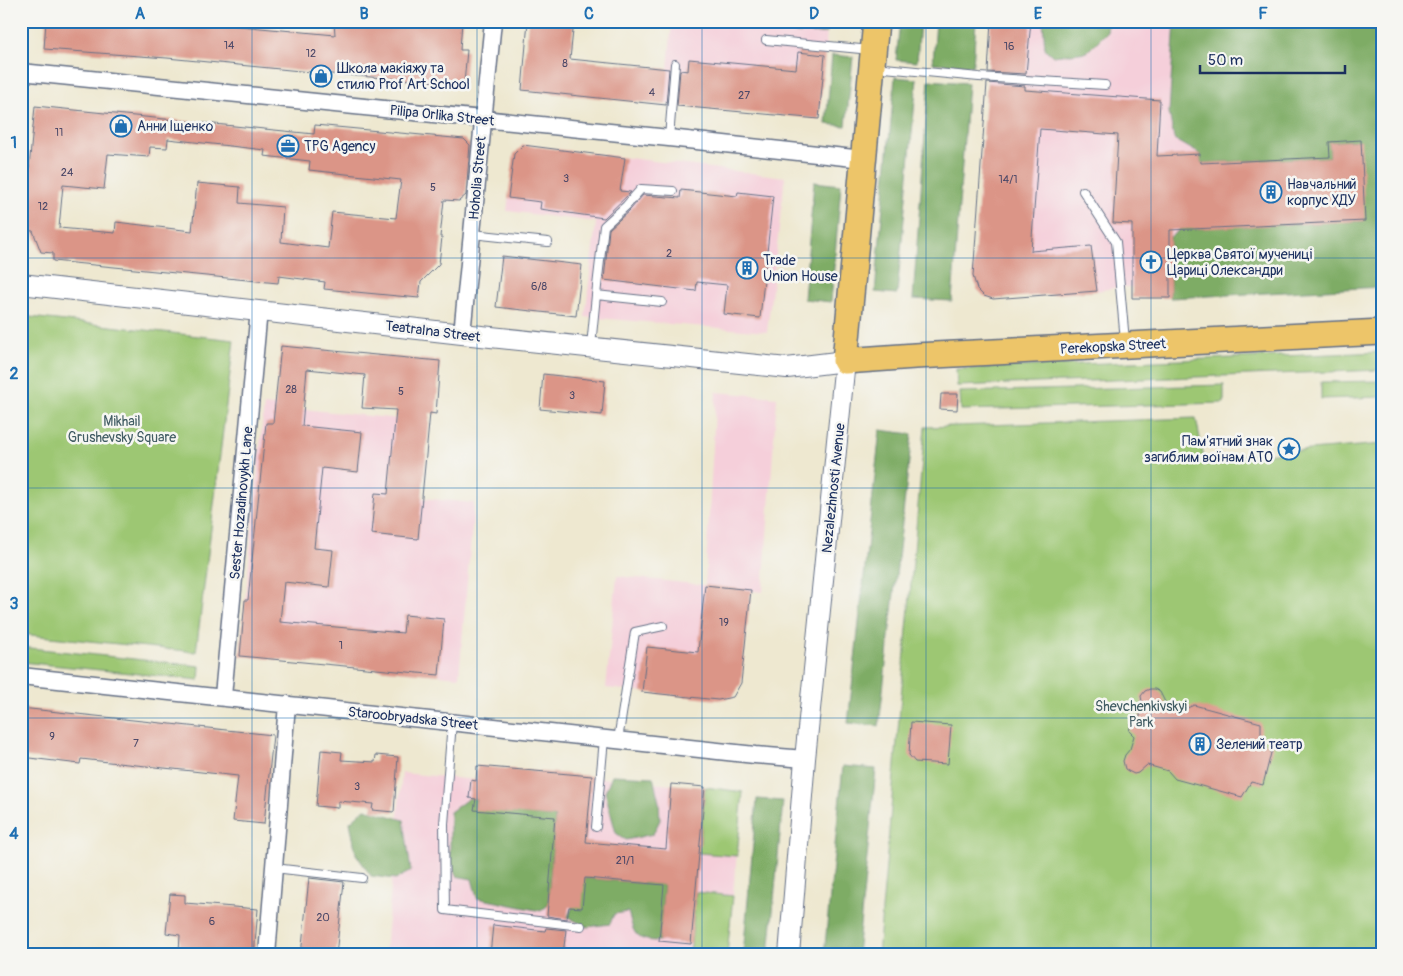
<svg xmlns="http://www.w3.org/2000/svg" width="1403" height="976" viewBox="0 0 1403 976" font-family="Pangolin,sans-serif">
<rect width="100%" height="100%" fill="#f6f6f2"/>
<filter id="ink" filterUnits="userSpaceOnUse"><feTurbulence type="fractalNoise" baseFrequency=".02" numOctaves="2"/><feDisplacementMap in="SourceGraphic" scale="10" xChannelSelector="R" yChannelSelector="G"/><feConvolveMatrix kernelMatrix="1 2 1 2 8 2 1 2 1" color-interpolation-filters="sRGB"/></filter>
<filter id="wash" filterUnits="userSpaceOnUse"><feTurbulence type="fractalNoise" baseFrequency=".0096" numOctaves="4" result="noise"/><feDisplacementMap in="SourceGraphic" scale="20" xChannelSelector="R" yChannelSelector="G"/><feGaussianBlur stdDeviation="1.12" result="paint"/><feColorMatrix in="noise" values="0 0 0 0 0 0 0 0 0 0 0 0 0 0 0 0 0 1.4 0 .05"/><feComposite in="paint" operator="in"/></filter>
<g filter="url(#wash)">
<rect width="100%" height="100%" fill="#eee8d0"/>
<path fill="#f5cfda" d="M672,21H828L819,119L665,104Z
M991,21H1382V287H1119L1097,291L993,299L984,296L977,289L973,276Z
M523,145L785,177L767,332L585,317L596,222L507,211L514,154Z
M716,392L777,397L763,592L751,591L741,683L733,697L718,700L606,688L617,576L705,585Z
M264,405L429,422L422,498L474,503L459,677L240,656Z
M477,766L743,792L727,955H422L385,951L402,773L476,780Z"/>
<path fill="#9dc773" stroke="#5c7b68" d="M21,316L234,340L196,652L21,634Z
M1382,352V370L957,386L956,369Z
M1382,381V397L1321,399V382Z
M1224,385V403L961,410L960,392Z
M1196,418L1204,459L1382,444V955H878L925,427Z
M21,647L200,666L199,680L21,662Z
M705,787L743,792L737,856L699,853Z
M696,892L733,896L727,955H690Z"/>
<path fill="#7eac65" stroke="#4c6e62" d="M765,21H828L827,33C810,34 778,35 765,21Z
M900,21H920L917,62L896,60Z
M936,21H976L973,66L933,63Z
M1043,21H1108L1107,32L1087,52L1053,56L1045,49Z
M1175,21H1382V287L1170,298V237L1181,229L1364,221L1360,140L1329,142L1330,157L1201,163L1200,154L1174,139L1169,112Z
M832,55L853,57L846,126L826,124Z
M895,77L917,79L897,294L875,292Z
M929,80L968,83L952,301L913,299Z
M814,182L841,185L831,302L804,299Z
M880,430L912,434L879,726L848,723Z
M843,766L876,769L857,955H824Z
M612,775L653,777L659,802L660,820L653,834L626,840L616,833L605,792Z
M469,798L476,799L474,809L555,817L548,905L541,911L477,898L472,879L456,876L450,859V812Z
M757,799L783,801L769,955H743Z
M365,809L404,820L411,871L396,879L371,876L356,854L350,822Z
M585,878L664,885L659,941C634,941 634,933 628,912L614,914L610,924L587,927L568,917Z"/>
<g id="blocks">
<path fill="#db9587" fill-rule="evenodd" d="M46,21H186L335,35L334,21H462L460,50H467L464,84L331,74L167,58L44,49Z
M528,21H574L570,59L669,69L666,105L522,90Z
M991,21H1031L1026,74L988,72Z
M798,52L825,55L819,119L677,106L680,70L688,71L689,59L796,69Z
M987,83L1025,86V90L1160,100L1157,156L1200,154L1201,163L1330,157L1329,142L1361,140L1365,221L1170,230V298H1132V224L1113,223L1118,135L1040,129L1031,251L1091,246L1097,291L993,299L984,296L977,289L973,276Z
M35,106L314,134L315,125L464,139L470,145L466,195L459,201L444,200L440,237H442L439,264L421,282L419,298L324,289L325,282L279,276L278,283L53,261V253L41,252L33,231L23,230ZM168,139L265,150L264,156L310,161L309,170L401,180L396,218L332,212L328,248L281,242L283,207L239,203L240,187L197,183L192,231L116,222L115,233L59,228L63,185L104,189L108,154L149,157L150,147L167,148Z
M523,145L625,158L620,191L631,192L604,218L540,209L541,202L508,198L514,154Z
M681,190L737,196L738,192L773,196L760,318L724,314L727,285L697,282L696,291L604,280L609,229L630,210L643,195L680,198Z
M502,256L582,265L576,316L496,307Z
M281,346L440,361L436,414L430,413L418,539L371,534L375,493L388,494L396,410L362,408L365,375L307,369L302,426L362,432L358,472L322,468L314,548L333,550L329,587L284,582L280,622L403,633L405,615L444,619L439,675L240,656L245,600H248L266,423H273Z
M543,374L605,381L602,415L540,409Z
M941,394H958L957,410L940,409Z
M705,585L751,590L741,683L733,697L718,700L642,692L647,647L698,652Z
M1150,689H1155L1160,692L1166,704L1185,709L1194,705L1261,723V742L1273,745L1263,785L1251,782L1242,797L1175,779L1168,771L1147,765L1138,773L1134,774L1128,771L1125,769L1123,761L1125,755L1130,749L1134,736L1129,731L1131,724L1139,719L1143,707L1141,696L1145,691Z
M21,708L273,735L264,824L233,821L238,776L81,759L80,764L21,757Z
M911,722L951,725L948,764L915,762L909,755Z
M321,750L342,752L341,760L375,762L376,755L398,757L394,812L372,810L373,804L338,801V808L316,806Z
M477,766L592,776L586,842L666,849L671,784L705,787L691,944L659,941L664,885L585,878L582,908L569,907L567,919L547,916L555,817L474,810L476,799L469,798L471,780L476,781Z
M309,878L344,882L336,955H301Z
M170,894L185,895V903L258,909L254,955H208L179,952L180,935L166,933Z
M493,925L545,931L546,928L566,930L563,955H490Z"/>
</g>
</g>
<g filter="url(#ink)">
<use href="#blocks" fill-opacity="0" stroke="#657086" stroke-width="1"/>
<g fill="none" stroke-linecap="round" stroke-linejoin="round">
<g stroke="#657086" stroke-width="10">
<path id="service" d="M766,40L871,50
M874,67L979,77L1105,85
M669,138L675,64
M1083,191L1116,242L1125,341
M472,234L548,242
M596,295L604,226L626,206L641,189L673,191
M591,346L596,295L662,302
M452,722L444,824L445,910L581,926
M618,740L635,632L663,626
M596,827L604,739
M274,868L362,878"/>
</g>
<g stroke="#657086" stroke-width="19">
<path id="minor" d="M21,72L669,138L863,159
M462,334L493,21
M21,676L755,755L805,759
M223,696L259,310
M267,955L287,704"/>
</g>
<g stroke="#657086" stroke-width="22">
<path id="tertiary" d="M21,284L462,334L787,368L845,361L805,759L789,955"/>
</g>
<g stroke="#657086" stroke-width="28">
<path id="primary" d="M876,21L845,361L915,356L1382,332"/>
</g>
<use href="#service" stroke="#fff" stroke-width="8"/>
<use href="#minor" stroke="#fff" stroke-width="16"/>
<use href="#tertiary" stroke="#fff" stroke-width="20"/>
<use href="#primary" stroke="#edc569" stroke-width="25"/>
</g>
</g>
<path fill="none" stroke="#1f6fb2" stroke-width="1" stroke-opacity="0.55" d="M252,21V955M477,21V955M702,21V955M926,21V955M1151,21V955M21,258H1382M21,488H1382M21,718H1382"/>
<defs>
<g id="shop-ring" transform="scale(1.125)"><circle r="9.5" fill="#f6f6f2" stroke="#1f6fb2" stroke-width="1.5"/><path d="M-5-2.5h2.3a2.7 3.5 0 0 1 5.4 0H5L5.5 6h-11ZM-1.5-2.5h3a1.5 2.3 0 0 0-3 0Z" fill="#1f6fb2"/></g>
<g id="office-ring" transform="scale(1.125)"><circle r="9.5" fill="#f6f6f2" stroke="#1f6fb2" stroke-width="1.5"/><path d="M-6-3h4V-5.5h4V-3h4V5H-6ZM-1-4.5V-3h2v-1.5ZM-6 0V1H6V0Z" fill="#1f6fb2"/></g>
<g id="building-ring" transform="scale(1.125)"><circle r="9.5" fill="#f6f6f2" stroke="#1f6fb2" stroke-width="1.5"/><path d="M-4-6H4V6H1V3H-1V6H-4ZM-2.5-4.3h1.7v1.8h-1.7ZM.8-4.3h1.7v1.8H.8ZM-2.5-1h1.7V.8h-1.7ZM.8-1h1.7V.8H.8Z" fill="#1f6fb2"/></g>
<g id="church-ring" transform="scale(1.125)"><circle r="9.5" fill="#f6f6f2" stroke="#1f6fb2" stroke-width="1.5"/><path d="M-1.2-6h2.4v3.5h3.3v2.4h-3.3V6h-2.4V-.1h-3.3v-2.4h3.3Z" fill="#1f6fb2"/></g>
<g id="sight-ring" transform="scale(1.125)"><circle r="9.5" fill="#f6f6f2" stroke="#1f6fb2" stroke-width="1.5"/><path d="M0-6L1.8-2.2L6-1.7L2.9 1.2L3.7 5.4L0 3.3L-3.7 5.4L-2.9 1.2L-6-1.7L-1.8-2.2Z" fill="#1f6fb2"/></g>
</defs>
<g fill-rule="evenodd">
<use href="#shop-ring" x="321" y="76"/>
<use href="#shop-ring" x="121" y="126"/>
<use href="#office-ring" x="288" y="146"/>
<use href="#building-ring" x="1271" y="192"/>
<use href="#church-ring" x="1151" y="262"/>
<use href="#building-ring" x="747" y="268"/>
<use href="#sight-ring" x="1289" y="449"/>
<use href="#building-ring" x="1200" y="744"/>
</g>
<g text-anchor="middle" stroke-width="5" stroke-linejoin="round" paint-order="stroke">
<g font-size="11" fill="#4b4868">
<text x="229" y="49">14</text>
<text x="1009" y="50">16</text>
<text x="311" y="57">12</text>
<text x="565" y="67">8</text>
<text x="652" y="96">4</text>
<text x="744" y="99">27</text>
<text x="59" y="136">11</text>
<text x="67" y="176">24</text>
<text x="566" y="182">3</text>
<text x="1008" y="183">14/1</text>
<text x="433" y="191">5</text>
<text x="43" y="210">12</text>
<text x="669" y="257">2</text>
<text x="539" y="290">6/8</text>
<text x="291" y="393">28</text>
<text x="401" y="395">5</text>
<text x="572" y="399">3</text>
<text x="724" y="626">19</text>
<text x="341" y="649">1</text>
<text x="52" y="740">9</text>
<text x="136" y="747">7</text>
<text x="357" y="790">3</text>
<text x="625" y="864">21/1</text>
<text x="323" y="921">20</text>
<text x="212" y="925">6</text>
</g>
<g font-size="14" fill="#1b2f5e" stroke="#f6f6f2" text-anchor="start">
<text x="337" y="73">Школа макіяжу та<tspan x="337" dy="16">стилю Prof Art School</tspan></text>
<text x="137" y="131">Анни Іщенко</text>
<text x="304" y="151">TPG Agency</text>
<text x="1287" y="189">Навчальний<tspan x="1287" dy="16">корпус ХДУ</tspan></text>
<text x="1167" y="259">Церква Святої мучениці<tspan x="1167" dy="16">Цариці Олександри</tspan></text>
<text x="763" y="265">Trade<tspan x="763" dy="16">Union House</tspan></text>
<text x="1273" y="446" text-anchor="end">Пам'ятний знак<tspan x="1273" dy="16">загиблим воїнам АТО</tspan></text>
<text x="1216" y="749">Зелений театр</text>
</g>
<g font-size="14" fill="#1b2f5e" stroke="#f6f6f2">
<text transform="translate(442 115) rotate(6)" y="5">Pilipa Orlika Street</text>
<text transform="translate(477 178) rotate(-85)" y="5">Hoholia Street</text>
<text transform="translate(433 331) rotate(7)" y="5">Teatralna Street</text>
<text transform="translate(1113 346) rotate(-3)" y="5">Perekopska Street</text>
<text transform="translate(833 488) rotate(-84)" y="5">Nezalezhnosti Avenue</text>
<text transform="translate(241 503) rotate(-85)" y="5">Sester Hozadinovykh Lane</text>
<text transform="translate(413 718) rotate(6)" y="5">Staroobryadska Street</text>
</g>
<g font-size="14" fill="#425d64" stroke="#f6f6f2">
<text x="122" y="426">Mikhail<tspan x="122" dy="16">Grushevsky Square</tspan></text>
<text x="1141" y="711">Shevchenkivskyi<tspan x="1141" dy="16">Park</tspan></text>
</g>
</g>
<rect width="1403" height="976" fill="none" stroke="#f6f6f2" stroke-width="55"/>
<path d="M1200 65v8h145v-8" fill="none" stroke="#1b2f5e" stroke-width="2.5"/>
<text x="1208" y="65" font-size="15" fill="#1b2f5e" stroke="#f6f6f2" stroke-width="4" paint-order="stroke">50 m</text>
<rect x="28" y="28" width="1348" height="920" fill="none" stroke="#1f6fb2" stroke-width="2"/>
<g font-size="16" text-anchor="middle" font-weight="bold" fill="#1f6fb2">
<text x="140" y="19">A</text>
<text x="364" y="19">B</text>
<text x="589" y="19">C</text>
<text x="814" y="19">D</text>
<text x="1038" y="19">E</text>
<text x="1263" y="19">F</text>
<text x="14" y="148">1</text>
<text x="14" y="379">2</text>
<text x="14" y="609">3</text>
<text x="14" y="839">4</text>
</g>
</svg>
